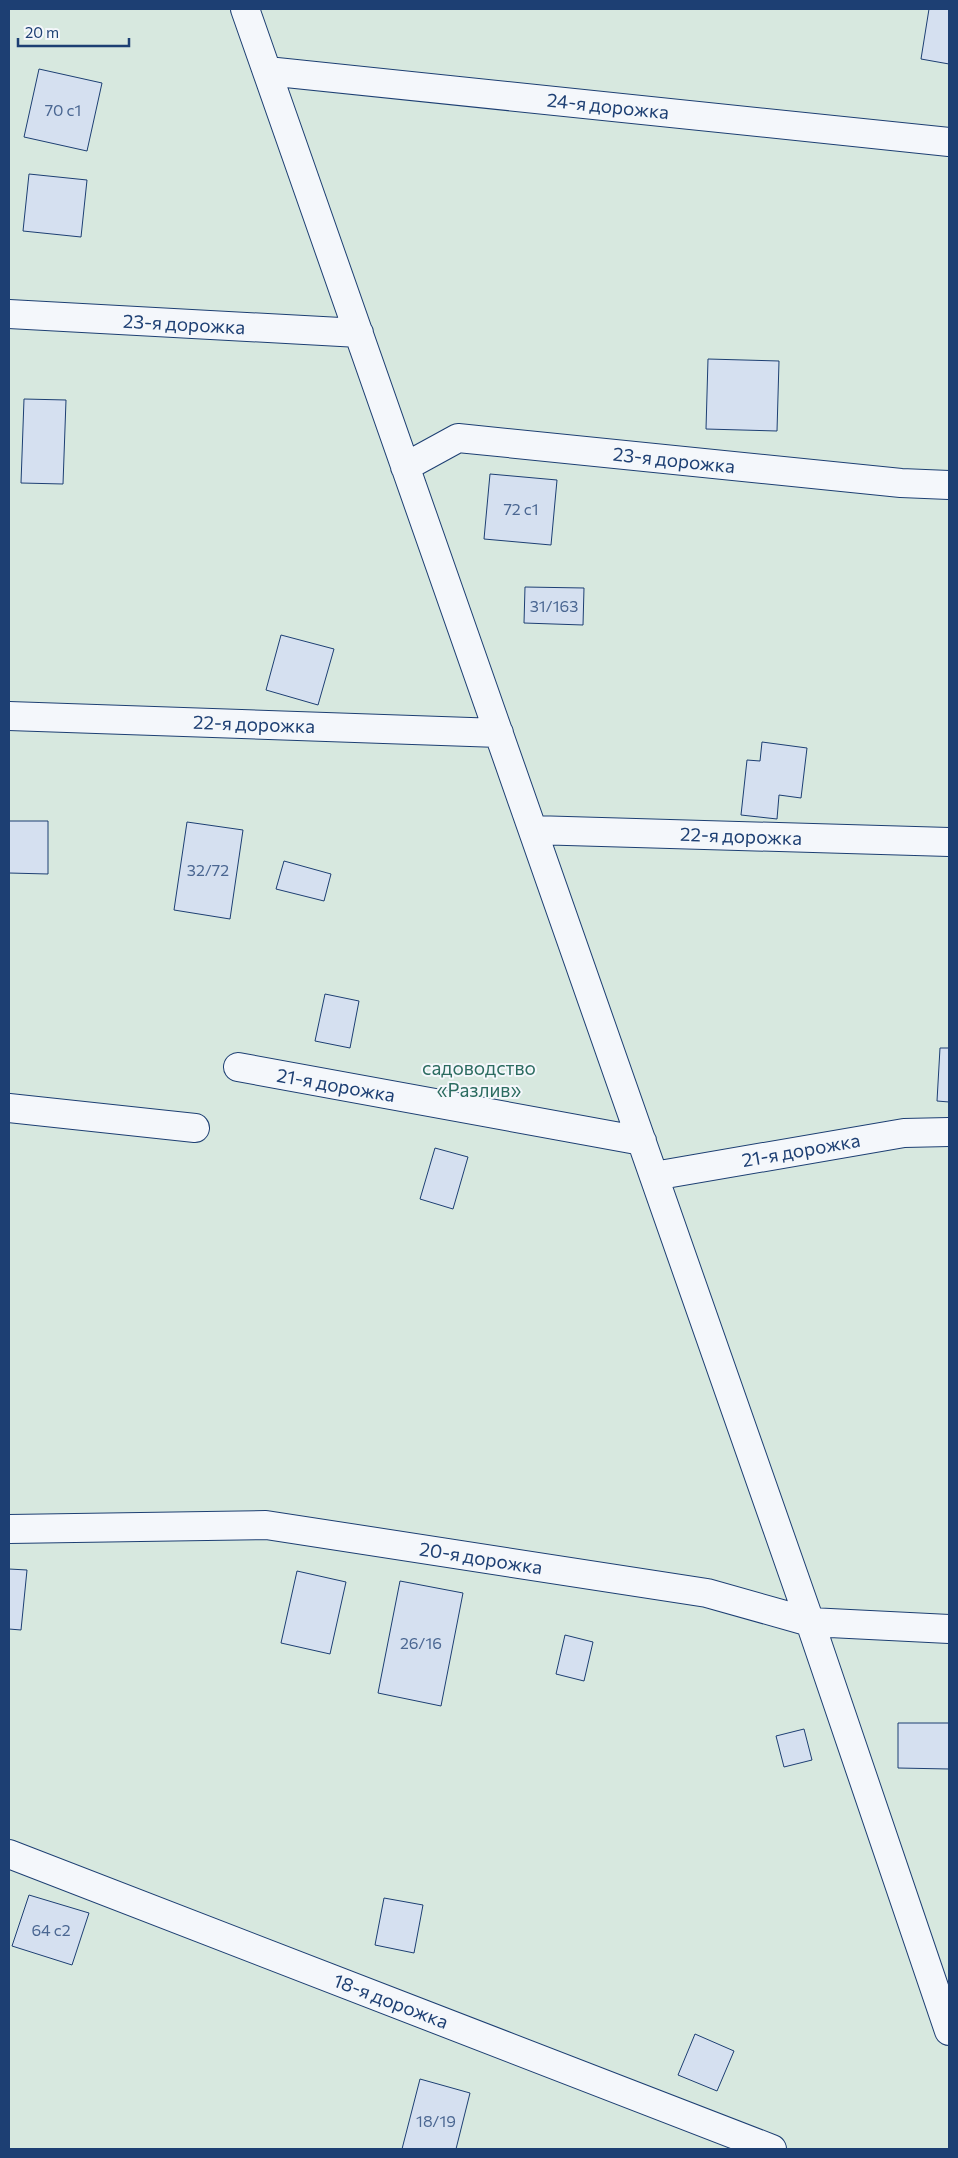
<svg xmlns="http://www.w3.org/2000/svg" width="958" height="2158" viewBox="0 0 958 2158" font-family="Commissioner,sans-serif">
<rect width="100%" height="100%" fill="#f4f7fb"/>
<path fill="#d7e8df" stroke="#687fa3" d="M9,9H949V2149H9Z"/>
<path fill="#d5e0f0" stroke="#1d3f73" d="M929,9H949V64L921,59Z
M39,69L102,83L87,151L24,137Z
M29,174L87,180L81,237L23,231Z
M708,359L779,361L777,431L706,429Z
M24,399L66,400L63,484L21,483Z
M490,474L557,480L551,545L484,539Z
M525,587L584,588L583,625L524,623Z
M281,635L334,649L318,705L266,690Z
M762,742L807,748L801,798L779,795L777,819L741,815L747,760L760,761Z
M9,821H48V874L9,873Z
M187,822L243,830L230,919L174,910Z
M284,861L331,874L324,901L276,889Z
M325,994L359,1001L350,1048L315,1041Z
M940,1048H949V1102L937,1101Z
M435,1148L468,1157L453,1209L420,1199Z
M9,1569L27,1570L21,1630L9,1629Z
M297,1571L346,1582L330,1654L281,1643Z
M400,1581L463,1593L441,1706L378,1693Z
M565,1635L593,1642L584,1681L556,1674Z
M898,1723H949V1769L898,1768Z
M804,1729L812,1760L784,1767L776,1736Z
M29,1895L89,1913L72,1965L12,1946Z
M384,1898L423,1905L414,1953L375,1945Z
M695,2034L734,2051L717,2091L678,2075Z
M420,2079L470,2093L456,2149H402Z"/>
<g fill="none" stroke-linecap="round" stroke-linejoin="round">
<g stroke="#1d3f73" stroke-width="30">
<path id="street" d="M245,9L810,1622L949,2031
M267,71L949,142
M9,314L359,333
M405,467L458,438L901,483L949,485
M9,716L499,733
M533,830L949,842
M238,1067L642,1141
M9,1108L195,1128
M654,1176L904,1133L949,1132
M9,1529L266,1525L707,1593L810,1622L949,1629
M9,1854L772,2149"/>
</g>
<use href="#street" stroke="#f4f7fb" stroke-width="28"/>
</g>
<g text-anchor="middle" stroke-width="4" stroke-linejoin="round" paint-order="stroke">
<g font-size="16" fill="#4b6792">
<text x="63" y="116">70 с1</text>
<text x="521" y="515">72 с1</text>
<text x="554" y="612">31/163</text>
<text x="208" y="876">32/72</text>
<text x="421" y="1649">26/16</text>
<text x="51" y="1936">64 с2</text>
<text x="436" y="2127">18/19</text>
</g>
<g font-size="19" fill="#1d3f73" stroke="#f4f7fb">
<text transform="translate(608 106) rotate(6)" y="7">24-я дорожка</text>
<text transform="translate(184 324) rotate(3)" y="7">23-я дорожка</text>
<text transform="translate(674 460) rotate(6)" y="7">23-я дорожка</text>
<text transform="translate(254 724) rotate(2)" y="7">22-я дорожка</text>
<text transform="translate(741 836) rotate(2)" y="7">22-я дорожка</text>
<text transform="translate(336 1085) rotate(10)" y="7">21-я дорожка</text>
<text transform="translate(801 1150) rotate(-10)" y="7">21-я дорожка</text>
<text transform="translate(481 1558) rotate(9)" y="7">20-я дорожка</text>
<text transform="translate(391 2001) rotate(21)" y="7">18-я дорожка</text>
</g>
<g font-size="19" fill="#2c6c60" stroke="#f4f7fb">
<text x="479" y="1075">садоводство<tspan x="479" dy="22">«Разлив»</tspan></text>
</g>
</g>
<rect width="958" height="2158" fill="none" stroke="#1d3f73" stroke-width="20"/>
<path d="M18 38v8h111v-8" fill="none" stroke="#1d3f73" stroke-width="2.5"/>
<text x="25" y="38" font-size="15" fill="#1d3f73" stroke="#f4f7fb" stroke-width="4" paint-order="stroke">20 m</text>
</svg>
